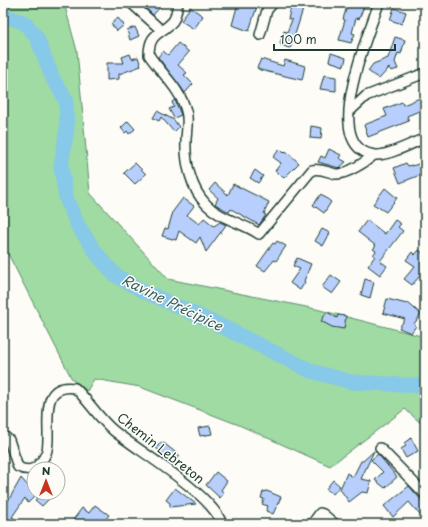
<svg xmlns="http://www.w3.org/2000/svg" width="428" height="527" viewBox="0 0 428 527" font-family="'Playpen Sans',sans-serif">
<rect width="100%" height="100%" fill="#fdfcf7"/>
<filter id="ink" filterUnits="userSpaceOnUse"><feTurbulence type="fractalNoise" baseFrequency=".025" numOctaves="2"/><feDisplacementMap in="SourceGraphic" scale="8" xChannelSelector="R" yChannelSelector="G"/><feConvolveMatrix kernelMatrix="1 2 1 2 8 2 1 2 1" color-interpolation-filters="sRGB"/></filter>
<g filter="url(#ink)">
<path fill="#9fdba2" stroke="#5f8c6b" d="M3,3H64L77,51L90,193L168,279L316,309L425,337V427L405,409L330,466L239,425L140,387L94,379L87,391L72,379L3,244Z"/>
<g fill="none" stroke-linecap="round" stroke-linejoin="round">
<path stroke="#87c9e8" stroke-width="15" d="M3,15L25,23L37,38L53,79L66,100L67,128L61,166L66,198L77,224L97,254L115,275L141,290L215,323L311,371L351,382L425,386"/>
</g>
<path fill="#b8cffd" stroke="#1f3d34" d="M140,3H164L153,15Z
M238,3H258L249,31L232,25Z
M292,3H305L291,47L289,48L281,45L280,43L284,31L287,32L292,20L288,19Z
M348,3L364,6L359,19L356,18L352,33L355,34L351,43L339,40L345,20L343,19Z
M190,7L203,16L194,29L181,21Z
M394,8L406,12L402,24L390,20Z
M118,18L124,25L117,31L111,24Z
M135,27L139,36L130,40L127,30Z
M395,37L405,40L401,54L398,53L395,62L398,69L391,71L389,68L379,79L368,71L373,64L388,58Z
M178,43L189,52L178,65L187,73L184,75L193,84L185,93L158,57L163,51L168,55Z
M331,53L346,58L344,66L329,61Z
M130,54L132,59L138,57L141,66L119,74V79L107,80V63H124L122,57Z
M261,59L283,66L285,60L305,66L302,80L260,70L257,68Z
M324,75L336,77V91L320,89Z
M420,98L424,109L407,116L409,121L368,137L364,125L387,116L384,109L402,102L403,105Z
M175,100L181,115L174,118L169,109L174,107L172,102Z
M157,111L174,120L179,127L174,132L161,117L159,121L153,118Z
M128,121L135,129L129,134L127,131L125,133L121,128Z
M311,126L322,128L321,139L310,138Z
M280,149L284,153L286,151L299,163L284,178L275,171L281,163L273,157Z
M329,149L341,155L339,158L346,162L339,168L318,162L321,156L325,158Z
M425,162V173L400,183L394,168L406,163L408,166L412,165V166Z
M135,163L146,174L135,184L124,173Z
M255,170L263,176L258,183L250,178Z
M215,183L228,195L233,184L269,202L264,214L266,215L259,225L231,209L229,212L215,204L218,198L209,190Z
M385,188L397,198L386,212L373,204Z
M321,194L331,202L324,213L313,205Z
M183,198L194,206L187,215L199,224L204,218L214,226L220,222L226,225L206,252L200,237L196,243L179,231L176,240L162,236L165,228L168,229L172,215L171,214Z
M367,220L385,234L395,220L401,224L398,227L403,231L380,261L387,266L380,275L368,266L375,256L373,255L376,251L373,249L376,246L358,232Z
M322,229L330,233L323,246L315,241Z
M277,241L286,246L276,261L274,260L265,271L257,266L273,243L275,244Z
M419,250L425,255V270L412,285L404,279L415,266L406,260L412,252L415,255Z
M297,258L311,264L304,281L305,282L300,290L290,283L300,269L293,266Z
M331,275L341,282L332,294L322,287Z
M365,279L374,282L370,298L361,295Z
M387,299L407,304L408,303L421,314L414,324L416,326L411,333L399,328L405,319L383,313Z
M327,312L337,318L338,315L346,316L344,329L332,327L321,321Z
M210,426L212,434L200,436L198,428Z
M411,438L418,451L406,458L401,449L406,446L404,443Z
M161,442L165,444L180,456L173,462L156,448Z
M374,451L361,479L371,481L368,493L362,492L349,502L340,489L347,473L353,477L361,461H363Z
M378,454L397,477L385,488L375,480L383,472L371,460Z
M216,472L227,481L221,490L224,493L220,498L206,485Z
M21,478L36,495L28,503L25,498L12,517L25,524H4L6,520L3,518V510Z
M333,480L340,486L333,494L326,489Z
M409,486L422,501L425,500V521L409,502L393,517L384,506Z
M175,488L179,491L196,504L170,507V503L166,500Z
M267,491L281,497L273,514L266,511L268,506L262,504L264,499L261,498L263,492Z
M42,493H55L42,506L35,500Z
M95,505L109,515L102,524H70L82,508L89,513Z"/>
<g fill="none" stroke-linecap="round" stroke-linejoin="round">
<g stroke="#1f3d34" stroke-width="12">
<path id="minor" d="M131,3L161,30
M178,3C177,8 176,17 173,21C161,35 149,32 149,55C161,73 181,90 186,111C189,120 186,132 186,141C185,162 191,189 206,204C220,219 243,223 259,234L312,170C321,168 327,172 336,174C346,175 367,161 374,155
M379,3C369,33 318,150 376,155C388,156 413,143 425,138
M260,35L267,10L273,3
M350,111L366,96L425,73
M3,435L9,440L18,467C24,470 32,471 37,466C42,461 46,456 47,450C52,429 36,382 75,388C89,401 99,419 114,431C140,452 212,494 222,524
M380,448L425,494
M312,524L320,513L323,514L335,524"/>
</g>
<use href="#minor" stroke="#fdfcf7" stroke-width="9"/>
</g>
</g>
<g text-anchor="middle" stroke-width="3" stroke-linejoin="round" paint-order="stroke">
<g font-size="13" fill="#1f3d34" stroke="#fdfcf7">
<text transform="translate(161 448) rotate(38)" y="5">Chemin Lebreton</text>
</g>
<g font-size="14" font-style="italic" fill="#396061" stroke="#fdfcf7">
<text transform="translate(172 303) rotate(26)" y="5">Ravine Précipice</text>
</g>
</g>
<rect width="428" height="527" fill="none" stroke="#fdfcf7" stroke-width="16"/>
<rect x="8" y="8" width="412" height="511" fill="none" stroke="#1f3d34" stroke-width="1.5" filter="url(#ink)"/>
<g transform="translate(46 481)"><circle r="19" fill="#fdfcf7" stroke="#a4b0a9"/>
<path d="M0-3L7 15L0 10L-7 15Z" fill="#c8321e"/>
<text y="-6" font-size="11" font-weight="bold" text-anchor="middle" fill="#1f3d34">N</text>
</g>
<path d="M274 44v6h121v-6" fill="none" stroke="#1f3d34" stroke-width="2"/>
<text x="280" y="44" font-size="12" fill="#1f3d34" stroke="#fdfcf7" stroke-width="3" paint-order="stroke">100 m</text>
</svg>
